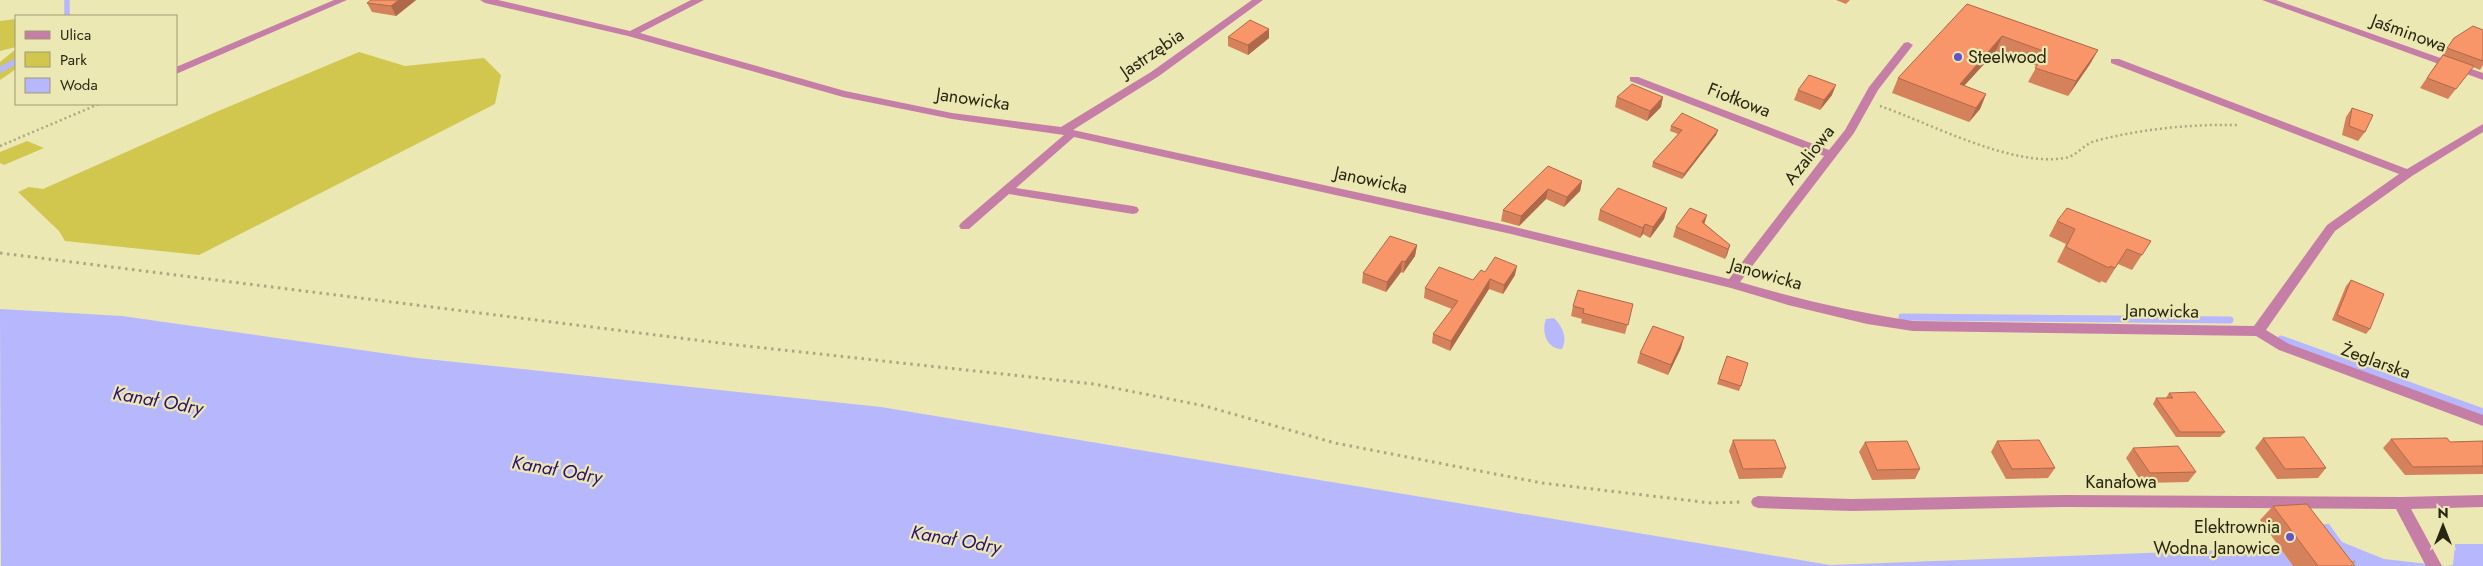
<svg xmlns="http://www.w3.org/2000/svg" width="2483" height="566" viewBox="0 0 2483 566" font-family="Jost,sans-serif">
<rect width="100%" height="100%" fill="#ece8b3"/>
<path fill="#d1c74f" d="M16,19V47L0,51V21Z
M16,49V69L0,80V62Z
M359,52L405,66L484,58L501,75L495,104L199,255L65,241L59,231L18,192L29,187L43,189L216,112Z
M27,141L44,148L4,165L0,163V152Z"/>
<path fill="#b7b7fd" d="M0,309L122,316L417,358L881,407L1830,565L2280,548L2293,566H1Z
M1554,318C1562,326 1568,337 1562,349C1547,349 1541,332 1546,319Z
M2329,524L2342,542L2384,559L2446,566L2453,565L2455,544H2483V566H2330L2299,525Z"/>
<g fill="none" stroke-linecap="round" stroke-linejoin="round">
<path stroke="#b7b7fd" stroke-width="5.5" d="M67,0V16
M0,70L16,61"/>
<path stroke="#b7b7fd" stroke-width="7" d="M1902,317L2230,320
M2281,339L2483,412"/>
<path stroke="#aba87e" stroke-width="2.5" stroke-dasharray="2 3" stroke-linecap="butt" d="M1880,106C1932,124 2011,167 2065,158C2077,156 2084,144 2095,141C2141,129 2190,124 2238,125
M0,146L99,104"/>
<path stroke="#aba87e" stroke-width="3" stroke-dasharray="2.5 4.5" stroke-linecap="butt" d="M0,253L728,344L1094,384L1205,406L1335,443L1542,483L1711,503L1742,502
M2353,561L2357,566"/>
<path fill="#c57fa7" fill-rule="evenodd" d="M334,0H347L176,74V67Z
M480,0H498L630,31L691,0H704L640,33L845,91L952,113L1061,127L1151,72L1252,0H1263L1159,76L1073,130L1511,226L1729,279L1824,156L1630,81V77H1638L1829,150L1845,130L1869,87L1904,43L1908,42L1913,45L1878,90L1854,133L1740,282C1797,299 1854,312 1913,321L2254,326L2327,225L2399,174L2111,63V59H2119L2407,169L2483,124V132L2412,176L2335,231L2266,330L2289,344L2483,415V426L2279,350L2256,336L1913,331L1867,324L1788,305L1731,288L1511,234L1074,137L1016,188L1133,206L1137,207L1139,210L1137,213L1133,214L1009,194L969,229H961L959,226L961,223L1064,135L952,119L843,97L628,36L485,3Z
M2262,0H2276L2483,73V80Z
M2065,495L2400,497L2483,495V507L2411,509L2442,566H2426L2396,509L2065,507L1852,511L1758,508L1753,506L1751,502L1753,498L1758,496L1852,499Z"/>
</g>
<path fill="#d5815b" d="M371,0H416L396,16L372,12L367,3Z
M1836,0H1850L1846,4Z
M1967,4L2098,50L2090,64L2068,96L2028,82L2037,66L1996,51L1964,86L1986,94L1980,109L1969,122L1892,93L1898,78Z
M2483,30V65L2480,70L2473,67L2448,99L2420,88L2454,38Z
M1228,37L1269,38L1248,55L1228,46Z
M1798,90L1832,95L1820,110L1794,100Z
M1617,97L1661,107L1647,121L1615,107Z
M2352,108L2365,132L2358,141L2342,135L2346,117Z
M1671,126L1718,130L1716,135L1682,179L1652,167L1653,162L1678,134L1670,131Z
M1548,166L1582,181L1580,191L1564,207L1546,199L1519,226L1501,221L1503,210Z
M1667,208L1664,219L1650,238L1643,234L1640,238L1598,220L1600,210Z
M2057,221L2151,241L2132,270L2118,264L2106,283L2101,281L2100,283L2057,262L2066,244L2049,236Z
M1705,224L1730,245L1727,255L1725,259L1673,237L1676,227Z
M1417,245L1415,256L1403,273L1401,272L1386,292L1362,283L1363,273Z
M1515,275L1503,294L1489,289L1450,351L1432,343L1433,334L1452,309L1424,298L1425,288L1473,280Z
M2351,280L2370,329L2366,334L2332,320L2346,286Z
M1633,304L1625,334L1581,323L1582,319L1571,316L1573,306Z
M1681,348L1668,375L1637,363L1640,353Z
M1727,356L1741,386L1739,391L1717,384Z
M2169,393L2225,432L2220,437H2176L2153,404L2156,398H2166Z
M2263,438L2326,468L2318,478L2277,479L2255,448Z
M2391,439L2450,442L2483,441V474L2405,475L2383,448Z
M1733,440L1786,468L1782,478L1739,479L1729,451Z
M1997,441L2055,468L2048,478L2006,479L1991,452Z
M1865,442L1920,469L1915,479L1872,480L1859,452Z
M2133,448L2196,472L2188,482L2142,483L2126,458Z
M2273,506L2355,566H2293L2260,520Z"/>
<path fill="#ae694a" d="M399,0H416L396,16L391,6Z
M1269,29V38L1248,55V45Z
M2002,36L1996,51L1953,98L1960,84Z
M2098,50L2090,64L2068,96L2076,81Z
M1836,85L1832,95L1820,110L1824,100Z
M1986,94L1980,109L1969,122L1976,108Z
M1663,97L1661,107L1647,121L1650,111Z
M1718,130L1716,135L1682,179L1684,174Z
M1582,181L1580,191L1564,207L1567,197Z
M1548,189L1546,199L1519,226L1521,216Z
M1667,208L1664,219L1650,238L1653,227Z
M1707,215L1704,225L1702,222Z
M1645,224L1643,234L1640,238L1643,228Z
M1417,245L1415,256L1403,273L1405,262Z
M1730,245L1727,255L1725,259L1728,249Z
M1402,261L1401,272L1386,292L1387,282Z
M1517,266L1515,275L1503,294L1504,285Z
M1490,279L1489,289L1450,351L1451,341Z
M1684,337L1681,348L1668,375L1671,365Z"/>
<path fill="#f8966a" stroke="#ae694a" d="M371,0H399L391,6L367,3Z
M1967,4L2098,50L2076,81L2035,68L2046,52L2002,36L1960,84L1986,94L1976,108L1898,78Z
M1250,20L1269,29L1248,45L1228,37Z
M2473,26L2483,30V61L2447,48L2454,38Z
M2443,55L2474,66L2456,89L2427,78Z
M1809,75L1836,85L1824,100L1798,90Z
M1632,84L1663,97L1650,111L1617,97Z
M2352,108L2373,115L2365,132L2349,126Z
M1682,113L1718,130L1684,174L1653,162L1682,130L1671,126Z
M1548,166L1582,181L1567,197L1548,189L1521,216L1503,210Z
M1618,188L1667,208L1653,227L1645,224L1643,228L1600,210Z
M1690,208L1707,215L1702,222L1730,245L1728,249L1676,227Z
M2067,208L2151,241L2142,255L2127,249L2115,268L2110,266L2109,268L2066,247L2075,229L2057,221Z
M1390,236L1417,245L1405,262L1402,261L1387,282L1363,273Z
M1495,257L1517,266L1504,285L1490,279L1451,341L1433,334L1458,301L1425,288L1439,267L1473,280L1481,270L1485,272Z
M2351,280L2384,294L2370,329L2337,315Z
M1578,290L1633,304L1628,325L1583,313L1584,309L1573,306Z
M1653,326L1684,337L1671,365L1640,353Z
M1727,356L1748,363L1741,386L1719,379Z
M2195,392L2225,432H2180L2156,398H2173L2169,393Z
M2304,437L2326,468L2285,469L2263,438Z
M2447,438L2450,442L2483,441V466L2413,467L2391,439Z
M1733,440H1775L1786,468L1743,469Z
M2039,440L2055,468L2012,469L1997,441Z
M1907,441L1920,469L1877,470L1865,442Z
M2178,446L2196,472L2150,473L2133,448Z
M2307,504L2355,566H2318L2273,506Z"/>
<g fill="#6252cb" stroke="#ece8b3" stroke-width="2">
<circle cx="1958" cy="57" r="5"/>
<circle cx="2290" cy="537" r="5"/>
</g>
<g text-anchor="middle" stroke-width="4.5" stroke-linejoin="round" paint-order="stroke">
<g font-size="18" fill="#282612" stroke="#ece8b3">
<text transform="translate(2409 33) rotate(20)" y="6">Jaśminowa</text>
<text transform="translate(1152 53) rotate(-34)" y="6">Jastrzębia</text>
<text transform="translate(973 99) rotate(8)" y="6">Janowicka</text>
<text transform="translate(1739 100) rotate(21)" y="6">Fiołkowa</text>
<text transform="translate(1809 155) rotate(-52)" y="6">Azaliowa</text>
<text transform="translate(1371 180) rotate(12)" y="6">Janowicka</text>
<text transform="translate(1766 274) rotate(16)" y="6">Janowicka</text>
<text transform="translate(2162 311) rotate(1)" y="6">Janowicka</text>
<text transform="translate(2376 361) rotate(20)" y="6">Żeglarska</text>
<text x="2121" y="488">Kanałowa</text>
</g>
<g font-size="18" fill="#282612" stroke="#ece8b3" text-anchor="start">
<text x="1968" y="63">Steelwood</text>
<text x="2280" y="533" text-anchor="end">Elektrownia<tspan x="2280" dy="21">Wodna Janowice</tspan></text>
</g>
<g font-size="19" font-style="italic" fill="#2b0e75" stroke="#ece8b3">
<text transform="translate(158 400) rotate(10)" y="7">Kanał Odry</text>
<text transform="translate(557 469) rotate(10)" y="7">Kanał Odry</text>
<text transform="translate(956 539) rotate(10)" y="7">Kanał Odry</text>
</g>
</g>
<rect x="15" y="15" width="162" height="90" fill="#ece8b3" stroke="#9e9a73"/>
<rect x="25" y="31" width="25" height="8" fill="#c57fa7" stroke="#9e9a73"/>
<text x="60" y="40" font-size="15" fill="#282612">Ulica</text>
<rect x="25" y="52" width="25" height="15" fill="#d1c74f" stroke="#9e9a73"/>
<text x="60" y="65" font-size="15" fill="#282612">Park</text>
<rect x="25" y="78" width="25" height="15" fill="#b7b7fd" stroke="#9e9a73"/>
<text x="60" y="90" font-size="15" fill="#282612">Woda</text>
<g transform="translate(2443 526)" stroke="#ece8b3" stroke-width="4" paint-order="stroke">
<path d="M0-4L9 19L0 12L-9 19Z" fill="#282612"/>
<text y="-8" font-size="14" font-weight="bold" text-anchor="middle" fill="#282612">N</text>
</g>
</svg>
